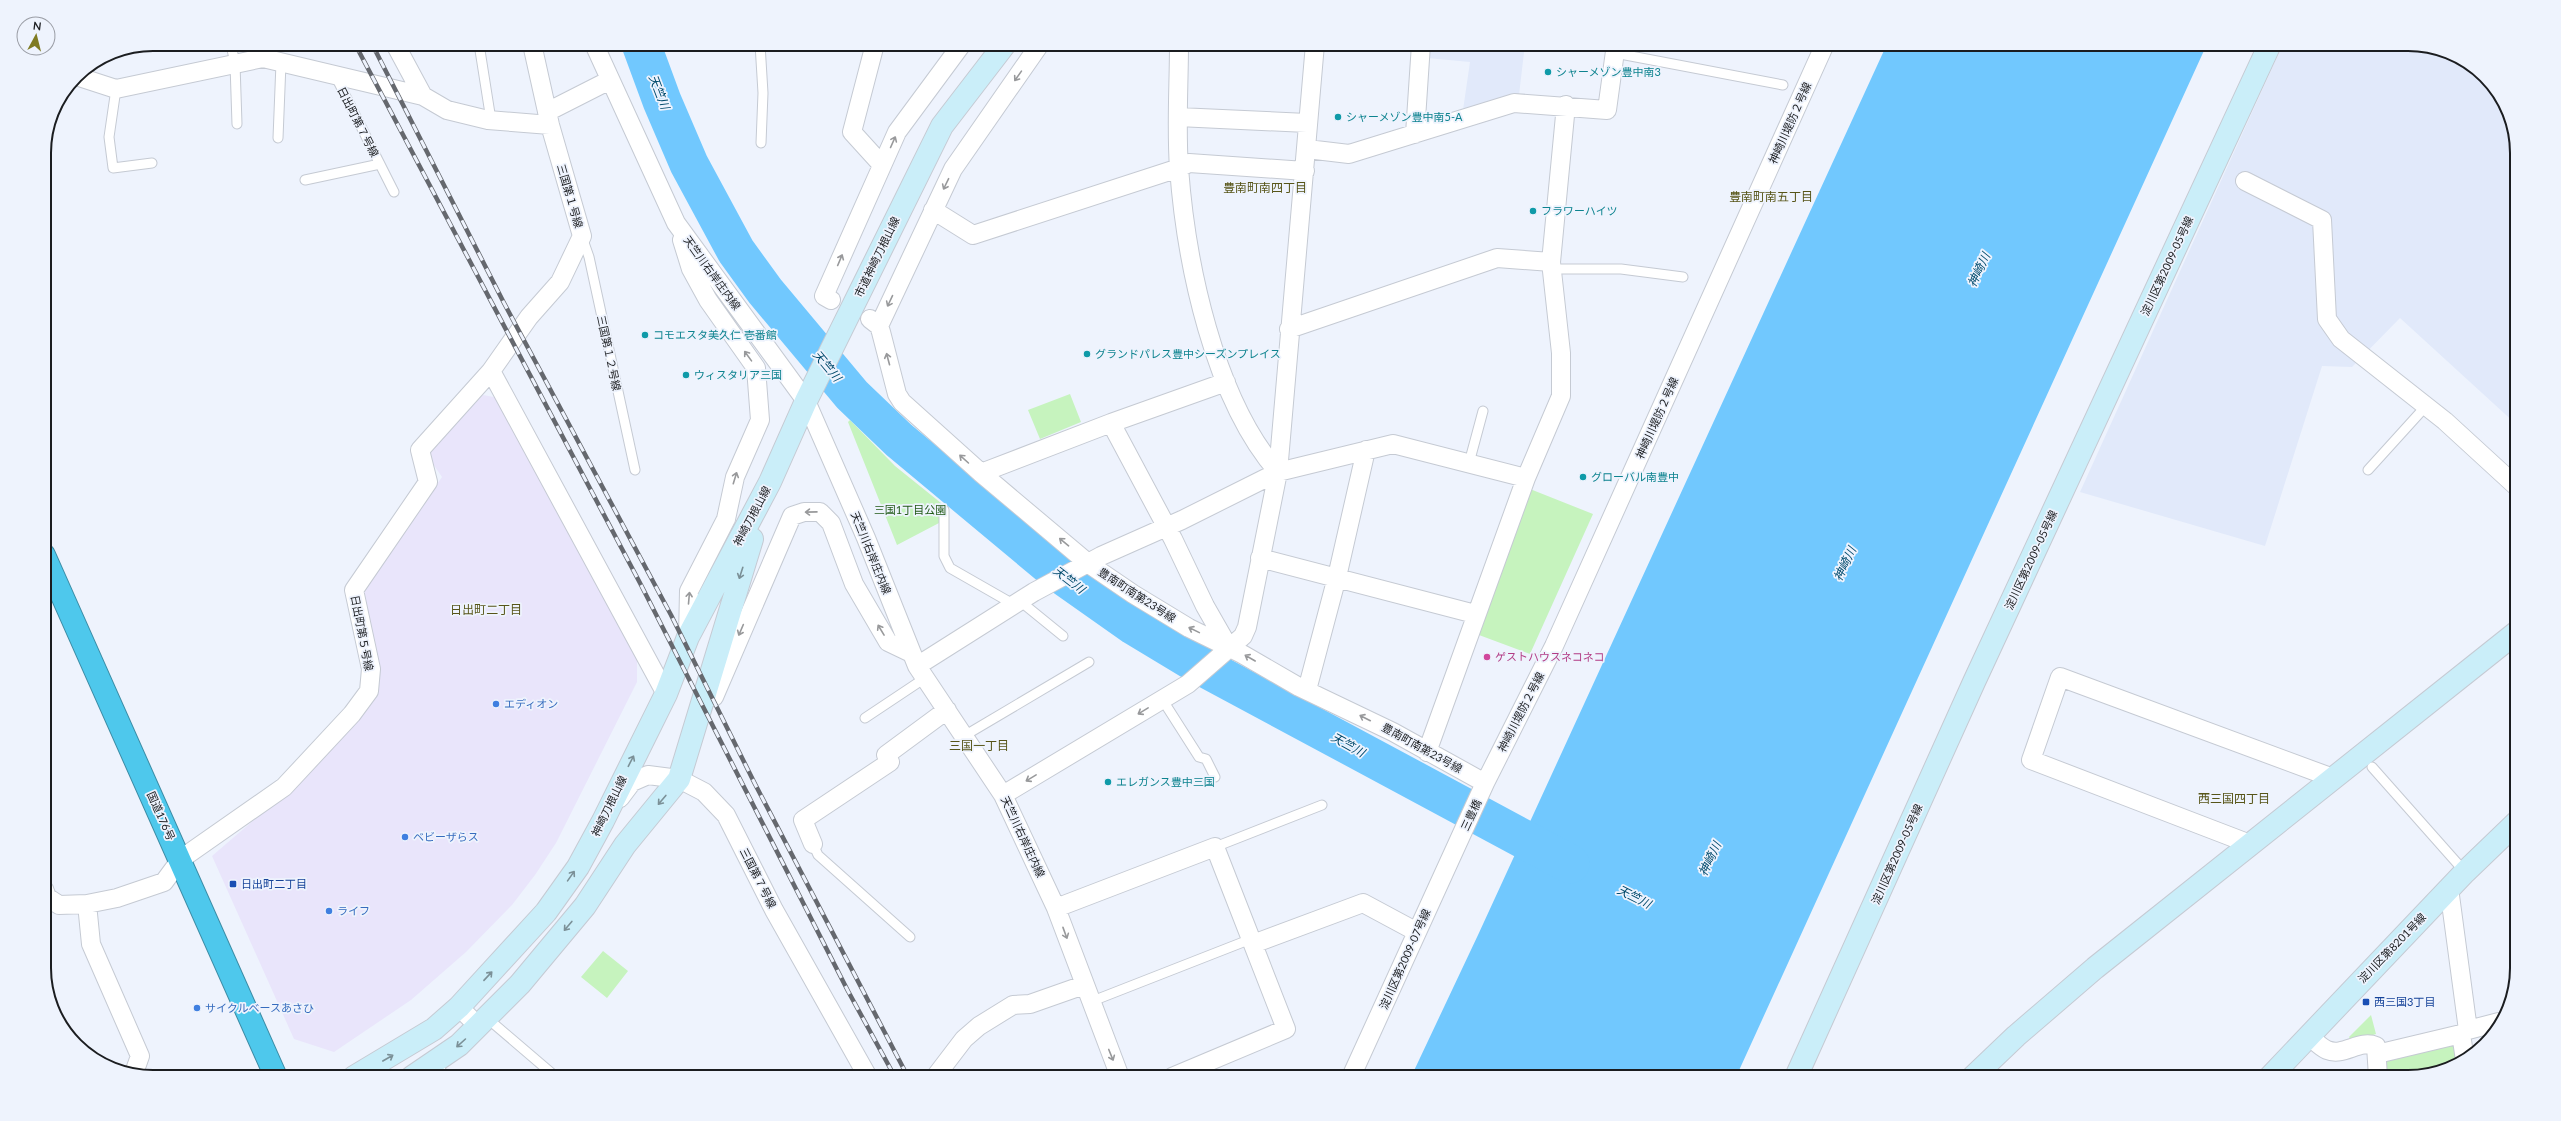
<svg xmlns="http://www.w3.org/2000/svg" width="2561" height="1121" viewBox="0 0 2561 1121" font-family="Lato,'Noto Sans JP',sans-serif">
<rect width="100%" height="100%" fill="#eef3fd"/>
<path fill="#e9e5fb" d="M483,395L499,398L637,659V682L556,843L535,875L512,905L466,952L411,1000L334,1052L294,1039L212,856L298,782L373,699L363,596L367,585L442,477L429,458L431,449Z"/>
<path fill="#e1e9fa" d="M1429,44H1525L1519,95L1463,110L1470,62L1427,58Z
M2283,44H2408L2450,52L2499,92L2517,146V425L2400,318L2352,367L2322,366L2265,546L2080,492Z"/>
<path fill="#c6f3be" d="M1070,394L1081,422L1040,439L1028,410Z
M850,420L895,466L941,503L939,523L897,545L848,422Z
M1530,489L1593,514L1530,654L1479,635Z
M603,951L628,971L607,998L581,977Z
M2371,1015L2376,1034L2352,1042L2349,1037Z
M2455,1043V1063L2408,1077H2383L2387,1058Z"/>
<path fill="#71c8fe" d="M1887,44H2207L1736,1077H1411L1478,935Z"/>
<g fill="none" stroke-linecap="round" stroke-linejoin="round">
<path stroke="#71c8fe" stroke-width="39" d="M641,44L662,101L689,164L736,251L765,291L852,395L899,440L1055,570L1133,625L1196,663L1570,864"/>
<g stroke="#c5cad3" stroke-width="11">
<path id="lane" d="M231,44L235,64L237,124
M479,44L491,120
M760,44L763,93L761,143
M1615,53L1783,85
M335,75L394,192
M116,89L109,137L113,168L152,163
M278,138L281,63
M305,180L380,164
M582,237L589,257L635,470
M1552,269H1621L1683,277
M1469,463L1483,411
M2368,470L2426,406
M944,510V556L950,568L1013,604
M1020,601L1063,636
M1162,699L1199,757L1206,759L1215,777
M865,718L925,678
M964,736L1089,662
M2372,767L2465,872
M813,844L818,855L910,937
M1215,847L1322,805
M1090,1002L1251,939
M487,1018L556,1077"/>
</g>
<g stroke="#c5cad3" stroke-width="20">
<path id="street" d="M395,44L423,96
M594,44L676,223L806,401L866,538L917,666L1003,795L1056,908L1120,1077
M875,44L852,132L882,165
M1179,44C1179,85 1176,127 1179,168C1186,263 1214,399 1278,472
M76,76L116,89L263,58L423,96L447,110L488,120L550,125
M547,112L610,80
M1178,117L1307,123
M1415,134L1421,44
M1307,149L1349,154L1514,103L1607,110L1616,44
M2245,181L2322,220L2327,319L2341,339L2445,421L2517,487
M933,210L973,235L1179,168L1189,163L1305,171
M682,240L691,269L708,300L756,368L760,420L735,477L726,519L689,591L688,637
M831,300L824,296L897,132L962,44
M870,319L879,326L881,332L897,394L902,402L981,473L1089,564L1133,594L1189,628L1242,654L1299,687L1393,732L1485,783
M879,326L953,169L1040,44
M1289,329L1497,258L1551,262
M491,371L666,694
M1111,423L1173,539L1205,606L1229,648
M981,473L1111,423L1226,382
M1260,558L1475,614
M917,666L1034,592L1101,556L1182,520L1278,472L1393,444L1526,478
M1307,690L1337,577L1366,450
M714,697L792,516L804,512H820L831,523L854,584L888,642L911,653
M1427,752L1526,478L1561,396V353L1551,262L1566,105
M1003,795L1188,684L1243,636L1247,627L1278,472L1315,44
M620,798L632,782L648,775L679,779L704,792L726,815L774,910L868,1077
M813,844L803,820L890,762L886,755L947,710
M2250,844L2031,760L2060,677L2333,778
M2449,888L2468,1030
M44,889L47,897L59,905L87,904L117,898L164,882L181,859L284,787L352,714L369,691L371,669L354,590L428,482L420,450L491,371L529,317L560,282L582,236L550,125L532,44
M87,904L91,944L140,1056L134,1073
M1056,908L1215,847L1286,1029L1172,1077
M1253,944L1363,903L1417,932
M459,1007L479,1027
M2309,1036C2314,1040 2320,1047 2327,1050C2344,1057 2359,1039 2376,1046L2378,1077
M2377,1054L2461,1034
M2465,1060L2461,1034L2468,1030L2499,1022
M432,1065L440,1077
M935,1077L964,1039L979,1026L1013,1005L1030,1004L1084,985
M1351,1077L1485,783L1554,646L1825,44"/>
</g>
<g stroke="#c5cad3" stroke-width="24">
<path id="secondary" d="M354,1077L434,1029L459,1007L546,912L578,867L603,821L666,694L688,637L770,482L806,401L942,126L1005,44
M412,1077L459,1045L520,984L585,906L625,845L679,779L752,539
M1796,1077L1974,682L2270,44
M1973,1077L2016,1036L2095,968L2517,632
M2270,1077L2465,872L2517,822"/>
</g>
<g stroke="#3c8ca5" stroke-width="24">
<path id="highway" d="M44,555L276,1077"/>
</g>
<use href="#lane" stroke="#fff" stroke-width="9"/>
<use href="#street" stroke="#fff" stroke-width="18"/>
<use href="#secondary" stroke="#caeef9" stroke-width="22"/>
<use href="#highway" stroke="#4ec8ec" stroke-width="22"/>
<g stroke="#65686e" stroke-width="4.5">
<path id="rail" d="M355,44L640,583L848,991L895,1077
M372,44L504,303L671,615L755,784L908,1077"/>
</g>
<use href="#rail" stroke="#eef3fd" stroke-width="3" stroke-dasharray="9" stroke-linecap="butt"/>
</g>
<defs><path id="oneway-shaft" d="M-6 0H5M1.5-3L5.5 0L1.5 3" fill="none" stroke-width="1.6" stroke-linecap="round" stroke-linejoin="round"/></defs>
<g stroke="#98999b">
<use href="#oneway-shaft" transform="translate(1018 76) rotate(125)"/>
<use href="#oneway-shaft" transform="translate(893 142) rotate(-66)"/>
<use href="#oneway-shaft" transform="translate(946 184) rotate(116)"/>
<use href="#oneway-shaft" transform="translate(840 260) rotate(-67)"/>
<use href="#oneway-shaft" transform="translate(890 301) rotate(115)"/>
<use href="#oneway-shaft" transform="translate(748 356) rotate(-126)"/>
<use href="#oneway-shaft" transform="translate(888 359) rotate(-105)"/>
<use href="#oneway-shaft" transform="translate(964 459) rotate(-138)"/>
<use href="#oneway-shaft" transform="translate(735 478) rotate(-73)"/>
<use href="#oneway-shaft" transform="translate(811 512) rotate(179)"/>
<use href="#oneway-shaft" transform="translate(1064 542) rotate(-140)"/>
<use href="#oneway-shaft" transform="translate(689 598) rotate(-85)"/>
<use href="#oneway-shaft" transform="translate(741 630) rotate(113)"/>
<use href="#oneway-shaft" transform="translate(881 630) rotate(-121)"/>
<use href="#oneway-shaft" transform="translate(1194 630) rotate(-154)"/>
<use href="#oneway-shaft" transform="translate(1250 658) rotate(-150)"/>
<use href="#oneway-shaft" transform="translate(1143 711) rotate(149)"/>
<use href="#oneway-shaft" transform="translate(1365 718) rotate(-153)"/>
<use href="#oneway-shaft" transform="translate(1031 778) rotate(149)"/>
<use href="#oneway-shaft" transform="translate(1065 933) rotate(70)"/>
<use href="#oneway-shaft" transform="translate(1111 1055) rotate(68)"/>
</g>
<g stroke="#7b9097">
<use href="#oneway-shaft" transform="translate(741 573) rotate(108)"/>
<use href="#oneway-shaft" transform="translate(631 761) rotate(-63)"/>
<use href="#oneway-shaft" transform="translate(662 800) rotate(130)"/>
<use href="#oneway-shaft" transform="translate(571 876) rotate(-55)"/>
<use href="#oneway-shaft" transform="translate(568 926) rotate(130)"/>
<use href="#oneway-shaft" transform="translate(488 976) rotate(-47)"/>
<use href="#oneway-shaft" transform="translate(461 1043) rotate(138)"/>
<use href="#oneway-shaft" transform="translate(388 1058) rotate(-30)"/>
</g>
<g fill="#0f9aa8" stroke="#eef3fd" stroke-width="1.5">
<circle cx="1548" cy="72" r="4"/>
<circle cx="1338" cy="117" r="4"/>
<circle cx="1533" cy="211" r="4"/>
<circle cx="645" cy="335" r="4"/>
<circle cx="1087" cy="354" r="4"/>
<circle cx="686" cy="375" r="4"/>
<circle cx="1583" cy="477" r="4"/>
<circle cx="1108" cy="782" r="4"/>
</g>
<circle fill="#d1479c" stroke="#eef3fd" stroke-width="1.5" cx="1487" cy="657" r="4"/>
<g fill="#3f7fe0" stroke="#eef3fd" stroke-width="1.5">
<circle cx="496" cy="704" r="4"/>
<circle cx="405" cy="837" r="4"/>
<circle cx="329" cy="911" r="4"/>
<circle cx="197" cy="1008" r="4"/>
</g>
<g fill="#1a4fb4" stroke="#eef3fd" stroke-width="1.5">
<rect x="229" y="880" width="8" height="8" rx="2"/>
<rect x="2362" y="998" width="8" height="8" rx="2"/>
</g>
<g text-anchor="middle" stroke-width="3.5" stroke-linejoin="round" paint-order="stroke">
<g font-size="11" fill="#0d838f" stroke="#eef3fd" text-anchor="start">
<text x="1556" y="76">シャーメゾン豊中南3</text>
<text x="1346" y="121">シャーメゾン豊中南5-A</text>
<text x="1541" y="215">フラワーハイツ</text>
<text x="653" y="339">コモエスタ美久仁 壱番館</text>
<text x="1095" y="358">グランドパレス豊中シーズンプレイス</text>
<text x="694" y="379">ウィスタリア三国</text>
<text x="1591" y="481">グローバル南豊中</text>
<text x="1116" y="786">エレガンス豊中三国</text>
</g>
<g font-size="11" fill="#1b1d20" stroke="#eef3fd">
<text transform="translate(358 122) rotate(63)" y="4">日出町第７号線</text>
<text transform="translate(1790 123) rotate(-66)" y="4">神崎川堤防２号線</text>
<text transform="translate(570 196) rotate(74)" y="4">三国第１号線</text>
<text transform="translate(877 257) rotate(-64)" y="4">市道神崎刀根山線</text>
<text transform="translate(2167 266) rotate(-65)" y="4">淀川区第2009-05号線</text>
<text transform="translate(712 273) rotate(54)" y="4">天竺川右岸庄内線</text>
<text transform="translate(609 353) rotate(78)" y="4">三国第１２号線</text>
<text transform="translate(1657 418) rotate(-66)" y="4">神崎川堤防２号線</text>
<text transform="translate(752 516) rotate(-62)" y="4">神崎刀根山線</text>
<text transform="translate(871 553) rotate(68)" y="4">天竺川右岸庄内線</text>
<text transform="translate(2031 560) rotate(-65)" y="4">淀川区第2009-05号線</text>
<text transform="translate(1137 595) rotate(33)" y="4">豊南町南第23号線</text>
<text transform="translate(362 633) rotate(79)" y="4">日出町第５号線</text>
<text transform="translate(1521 712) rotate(-63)" y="4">神崎川堤防２号線</text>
<text transform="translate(1422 748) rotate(29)" y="4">豊南町南第23号線</text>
<text transform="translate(609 806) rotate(-64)" y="4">神崎刀根山線</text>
<text transform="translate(1471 815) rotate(-65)" y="4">三豊橋</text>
<text transform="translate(161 816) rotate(66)" y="4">国道176号</text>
<text transform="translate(1023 837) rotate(65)" y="4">天竺川右岸庄内線</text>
<text transform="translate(1897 854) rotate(-66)" y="4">淀川区第2009-05号線</text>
<text transform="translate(758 878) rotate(63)" y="4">三国第７号線</text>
<text transform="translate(2392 948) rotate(-46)" y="4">淀川区第8201号線</text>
<text transform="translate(1405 959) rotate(-66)" y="4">淀川区第2009-07号線</text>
</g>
<g font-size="11" fill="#205916" stroke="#eef3fd">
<text x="910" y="514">三国1丁目公園</text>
</g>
<g font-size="11" fill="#b23c85" stroke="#eef3fd" text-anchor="start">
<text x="1495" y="661">ゲストハウスネコネコ</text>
</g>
<g font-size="11" fill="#366cbe" stroke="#eef3fd" text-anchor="start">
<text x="504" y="708">エディオン</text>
<text x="413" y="841">ベビーザらス</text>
<text x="337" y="915">ライフ</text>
<text x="205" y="1012">サイクルベースあさひ</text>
</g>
<g font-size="11" fill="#164399" stroke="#eef3fd" text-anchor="start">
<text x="241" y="888">日出町二丁目</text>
<text x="2374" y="1006">西三国3丁目</text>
</g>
<g font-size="12" font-style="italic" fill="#004a6c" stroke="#eef3fd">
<text transform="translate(659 92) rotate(69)" y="4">天竺川</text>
<text transform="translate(1979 270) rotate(-65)" y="4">神崎川</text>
<text transform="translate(827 366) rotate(50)" y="4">天竺川</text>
<text transform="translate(1845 564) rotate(-65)" y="4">神崎川</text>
<text transform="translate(1069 580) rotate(38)" y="4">天竺川</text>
<text transform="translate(1348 745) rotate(29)" y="4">天竺川</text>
<text transform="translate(1710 859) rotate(-65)" y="4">神崎川</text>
<text transform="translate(1634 897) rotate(27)" y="4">天竺川</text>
</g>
<g font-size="12" fill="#575518" stroke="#eef3fd">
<text x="1265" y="192">豊南町南四丁目</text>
<text x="1771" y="201">豊南町南五丁目</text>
<text x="486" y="614">日出町二丁目</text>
<text x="979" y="750">三国一丁目</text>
<text x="2234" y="803">西三国四丁目</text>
</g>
</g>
<path d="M0 0H2561V1121H0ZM153 51H2408A102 102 0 0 1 2510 153V968A102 102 0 0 1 2408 1070H153A102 102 0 0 1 51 968V153A102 102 0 0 1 153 51Z" fill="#eef3fd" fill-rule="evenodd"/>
<path fill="none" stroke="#1b1d20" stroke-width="2" d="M153 51H2408A102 102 0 0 1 2510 153V968A102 102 0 0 1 2408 1070H153A102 102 0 0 1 51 968V153A102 102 0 0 1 153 51Z"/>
<g transform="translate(36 36) rotate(7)"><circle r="19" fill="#eef3fd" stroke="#9a9da5"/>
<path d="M0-3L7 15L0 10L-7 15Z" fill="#7f7b22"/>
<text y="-6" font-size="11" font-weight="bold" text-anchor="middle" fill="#1b1d20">N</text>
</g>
</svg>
